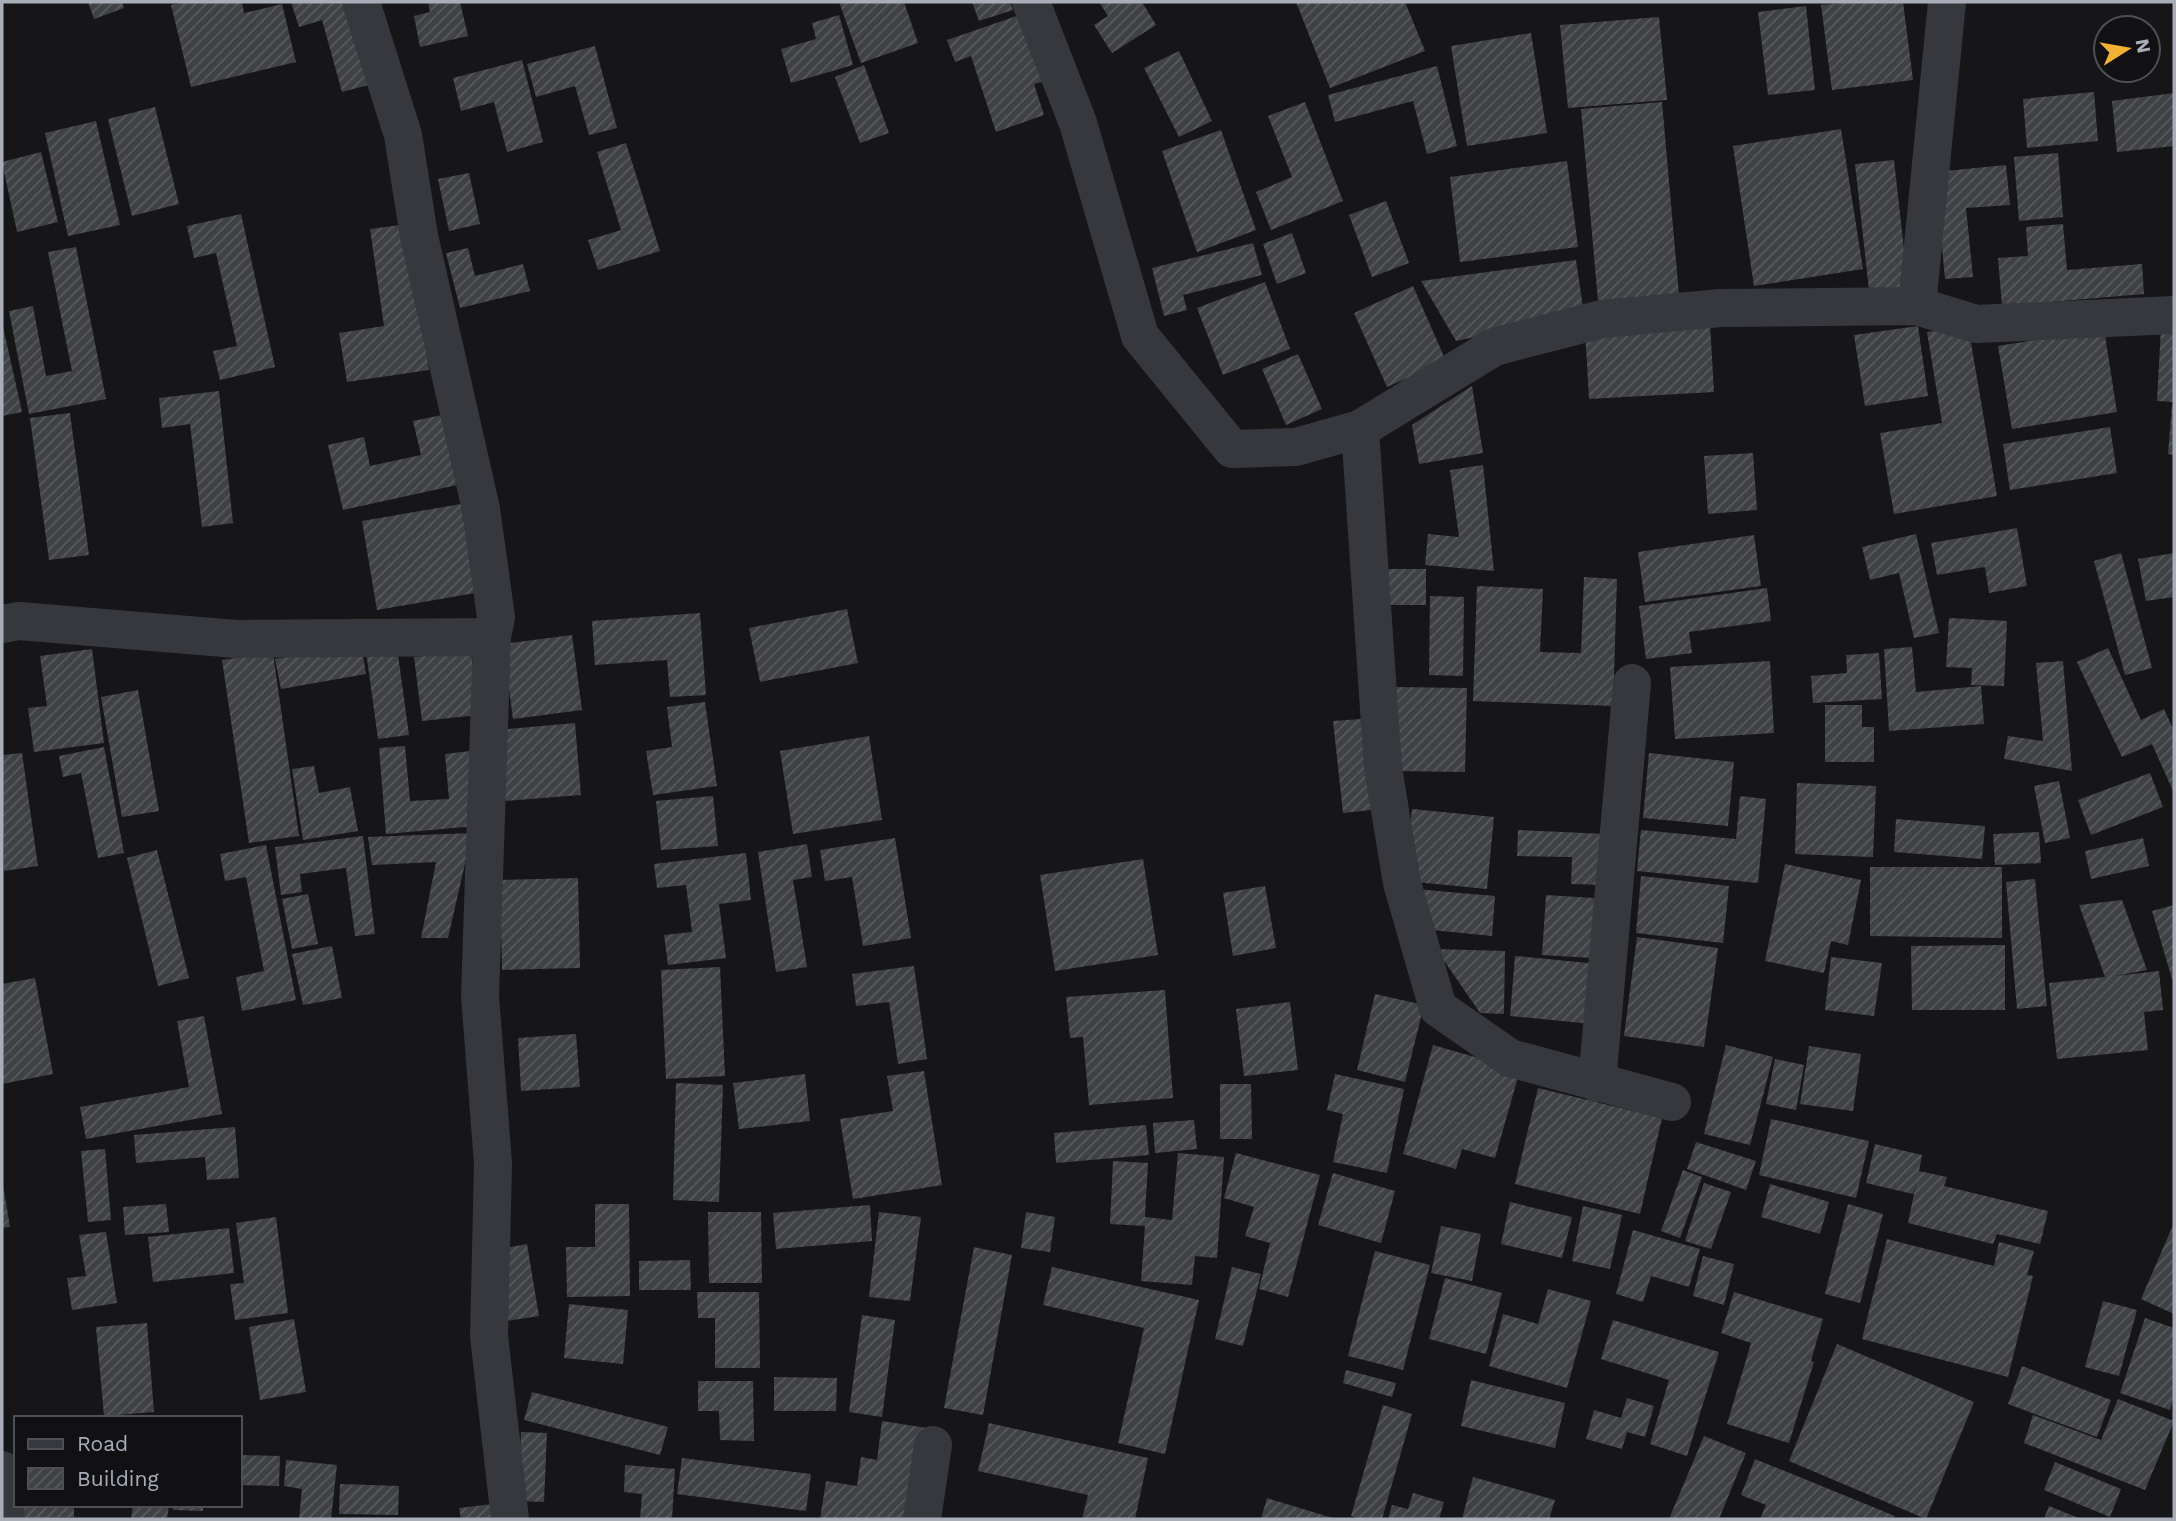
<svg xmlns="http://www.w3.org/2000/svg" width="2176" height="1521" viewBox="0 0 2176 1521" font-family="'Work Sans',sans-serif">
<defs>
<pattern id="building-hatch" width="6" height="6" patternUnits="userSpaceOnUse" patternTransform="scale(1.75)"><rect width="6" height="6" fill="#404145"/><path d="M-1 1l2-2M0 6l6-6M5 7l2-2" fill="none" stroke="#595a5e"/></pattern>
</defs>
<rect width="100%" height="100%" fill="#161618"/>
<path fill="url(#building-hatch)" d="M88,2H122L124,8L94,19Z
M186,2H242L244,13L282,4L296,62L191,87L171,5Z
M291,2H353L376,83L342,92L322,20L299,27Z
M428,2H460L468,36L420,47L414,16L430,12Z
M839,2H904L918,43L861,63Z
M972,2H1010L1013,10L979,21Z
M1099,2H1142L1156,25L1112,53L1094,25L1108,16Z
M1296,2H1405L1425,51L1330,88Z
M1851,2H1903L1913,80L1832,90L1821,5Z
M1806,6L1815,90L1768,95L1758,12Z
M1022,14L1045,81L1034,84L1044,115L996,132L971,56L955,62L947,40Z
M839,15L853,65L791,83L781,49L816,39L812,23Z
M1659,17L1667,100L1568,108L1560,25Z
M1531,33L1547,133L1467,146L1451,46Z
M595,46L617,128L589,135L575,86L536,97L527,64Z
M1179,51L1212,121L1179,137L1144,68Z
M522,60L543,142L507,152L494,102L461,111L453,78Z
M864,65L889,133L860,143L835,77Z
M1437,66L1457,146L1427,154L1413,101L1335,122L1328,95Z
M2094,92L2098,141L2027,148L2023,99Z
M2174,93V146L2117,152L2112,101Z
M1305,102L1343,201L1271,230L1256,192L1292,177L1268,116Z
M1662,102L1680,306L1599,313L1581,109Z
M155,107L179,204L132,216L108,119Z
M96,121L120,225L68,236L45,133Z
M1841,129L1863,269L1754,286L1733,146Z
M1221,130L1256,230L1197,252L1162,151Z
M626,143L660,251L598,270L588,240L621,230L597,152Z
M41,152L58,222L17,232L2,162Z
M2058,153L2063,217L2019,221L2014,157Z
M1894,160L1909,294L1870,299L1855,164Z
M1567,161L1578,247L1460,262L1450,177Z
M2006,165L2010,205L1966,208L1973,277L1945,279L1935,172Z
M469,173L480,224L449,231L438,179Z
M1386,201L1409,263L1372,277L1349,215Z
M241,214L275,367L220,380L213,351L237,346L216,253L194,258L187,226Z
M408,224L429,370L347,382L339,333L384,326L370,229Z
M2063,224L2067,270L2142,264L2144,294L2002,306L1998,258L2028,256L2026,227Z
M1292,233L1306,273L1277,284L1263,244Z
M1253,243L1262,275L1183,295L1187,310L1164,316L1152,268Z
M76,247L106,399L29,414L9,311L33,306L46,376L72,371L48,252Z
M468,248L475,276L523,264L530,291L460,308L446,253Z
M1576,260L1584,314L1456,341L1421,281Z
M1265,282L1290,349L1223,375L1197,308Z
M1413,286L1446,361L1387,387L1354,313Z
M2,322L22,412L2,416Z
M1710,324L1714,392L1589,399L1585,330Z
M1968,325L1997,496L1894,514L1880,433L1942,423L1927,332Z
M1918,326L1928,396L1865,406L1854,335Z
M2161,327L2174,328V402L2157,401Z
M2104,329L2117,412L2012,429L1998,346Z
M1298,354L1322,409L1286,425L1262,369Z
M1472,386L1483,453L1419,464L1412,425Z
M219,391L233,523L202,527L190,424L162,428L159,398Z
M2172,405L2174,406V455L2168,454Z
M70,413L89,555L49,560L30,418Z
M442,415L457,485L343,510L328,445L364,437L370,466L421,455L413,421Z
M2110,427L2117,473L2010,490L2003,444Z
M1753,453L1757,510L1708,514L1704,456Z
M1483,465L1494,571L1425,565L1428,534L1459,537L1450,470Z
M461,504L475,593L377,610L362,521Z
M2017,528L2027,586L1989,593L1985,567L1937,575L1931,543Z
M1916,534L1939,633L1914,638L1899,573L1870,580L1862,547Z
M1754,535L1761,586L1645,602L1638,552Z
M2121,553L2152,668L2125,675L2094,561Z
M2174,553V597L2146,601L2138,559Z
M1382,569H1426V605H1382Z
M1584,577L1617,579L1613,706L1473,701L1477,586L1543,589L1540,652L1581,653Z
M1767,588L1771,621L1689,632L1692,653L1646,659L1639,606Z
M1430,596L1464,597L1463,676L1429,675Z
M847,609L858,663L760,682L749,628Z
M700,613L706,695L670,697L667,660L595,665L592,621Z
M1949,618L2007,621L2004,686L1971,685L1972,668L1946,667Z
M572,635L582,710L513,719L503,644Z
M396,640L409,735L378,739L365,644Z
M361,644L366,674L281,689L275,659Z
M1912,647L1916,692L1981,686L1984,724L1889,731L1884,649Z
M2108,648L2141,720L2164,709L2174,731V793L2152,744L2122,757L2077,662Z
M92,649L104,743L34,752L28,708L47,706L40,656Z
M471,651L478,715L422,721L414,657Z
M273,653L299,836L249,843L222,660Z
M1879,653L1882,699L1813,703L1811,676L1847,673L1846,655Z
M1770,661L1774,733L1675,739L1670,667Z
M2063,661L2072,771L2004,759L2008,736L2043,741L2036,663Z
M1395,687L1467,688L1465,772L1393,771Z
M138,690L159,811L122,817L101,697Z
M705,702L717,786L653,795L646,751L672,747L667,707Z
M1825,705H1862V727H1874V762H1825Z
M1361,719L1371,810L1343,813L1333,721Z
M575,723L581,795L504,801L498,730Z
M869,736L882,820L793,834L780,751Z
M405,746L410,801L449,799L445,754L470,751L476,826L386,834L379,748Z
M104,747L124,853L98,858L81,773L63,777L59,756Z
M22,753L38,866L4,871L2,755Z
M1649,753L1734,762L1728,826L1643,818Z
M314,766L319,793L350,787L358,831L303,840L292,769Z
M2150,773L2163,807L2091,835L2078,800Z
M2059,781L2070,838L2045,843L2034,786Z
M1797,783L1876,786L1873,857L1795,854Z
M713,796L718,846L661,850L656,801Z
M1740,796L1766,799L1758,883L1637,871L1641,830L1736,839Z
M1412,809L1494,817L1487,889L1405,881Z
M1896,819L1985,826L1982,859L1894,852Z
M1518,830L1606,834L1604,885L1571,884L1572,857L1517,856Z
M2039,832L2041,863L1995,865L1993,834Z
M472,833L448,938H421L436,862L372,865L368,837Z
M363,836L375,934L355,936L346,868L300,874L302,892L281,895L275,847Z
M895,838L911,938L863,946L852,877L825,881L820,850Z
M2143,838L2149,866L2091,879L2085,851Z
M807,844L812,877L793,880L807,967L776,972L758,852Z
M266,845L296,1000L242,1011L236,977L264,971L246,877L225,881L220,854Z
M157,850L189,978L158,986L127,858Z
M746,853L751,900L719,904L726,958L668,965L664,935L692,932L686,885L657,888L654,864Z
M1143,859L1158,955L1055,971L1040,875Z
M1785,864L1861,880L1848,945L1831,941L1824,973L1765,961Z
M1870,867H2002V938L1870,936Z
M1641,876L1729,886L1723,943L1636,933Z
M578,878L580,968L502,970L500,880Z
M2035,879L2047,1006L2017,1009L2006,882Z
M1265,886L1276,948L1233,956L1223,893Z
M1415,889L1495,896L1492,936L1421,929Z
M308,894L318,944L292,949L282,899Z
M1546,895L1610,899L1607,959L1542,955Z
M2122,900L2147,970L2115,976L2159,971L2163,1010L2144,1012L2148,1050L2057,1059L2049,983L2105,977L2079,905Z
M2174,905V979H2172L2152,911Z
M1637,937L1718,948L1704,1047L1624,1036Z
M2005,945V1010H1912L1911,946Z
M332,946L342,998L303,1005L292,954Z
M1436,949L1505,951L1504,1014L1480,1013Z
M1515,956L1598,964L1592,1024L1510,1016Z
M1831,957L1882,963L1874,1016L1825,1010Z
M914,966L927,1059L898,1064L889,1002L856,1006L852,974Z
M720,967L725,1076L666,1079L661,970Z
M35,978L53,1074L2,1084V984Z
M1165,990L1173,1098L1089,1105L1083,1037L1070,1038L1066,997Z
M1375,994L1424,1005L1405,1082L1357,1070Z
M1290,1002L1298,1070L1244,1076L1236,1009Z
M204,1016L222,1114L86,1139L80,1107L189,1087L177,1021Z
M576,1034L580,1087L521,1091L518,1038Z
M1433,1045L1520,1070L1495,1158L1462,1149L1456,1169L1403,1154Z
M1726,1045L1773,1057L1750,1145L1704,1134Z
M1809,1046L1861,1054L1853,1111L1800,1104Z
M1775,1059L1804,1065L1796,1110L1766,1104Z
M924,1071L942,1185L853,1199L840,1119L893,1111L887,1076Z
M805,1074L810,1121L739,1129L733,1083Z
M1335,1074L1404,1089L1387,1173L1333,1162L1343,1114L1327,1110Z
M676,1083L723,1085L719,1202L673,1200Z
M1220,1084H1251L1252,1139H1220Z
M1538,1088L1662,1118L1640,1214L1515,1184Z
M1771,1119L1869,1141L1856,1198L1759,1175Z
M1194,1120L1197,1149L1155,1153L1153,1123Z
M1146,1125L1149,1155L1056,1163L1054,1133Z
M235,1127L239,1178L207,1180L205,1157L136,1163L134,1135Z
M1696,1142L1756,1161L1746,1190L1687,1169Z
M1875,1144L1922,1155L1919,1171L1947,1177L1944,1186L2048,1211L2040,1244L1997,1234L1993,1244L1908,1223L1916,1184L1913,1194L1866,1183Z
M105,1149L111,1220L88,1222L81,1151Z
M1178,1153L1224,1157L1217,1258L1195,1256L1192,1285L1141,1281L1145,1226L1110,1224L1113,1161L1148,1163L1145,1217L1172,1220Z
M1236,1153L1320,1175L1288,1297L1259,1289L1270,1243L1245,1236L1254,1207L1224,1198Z
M1683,1170L1702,1177L1680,1238L1661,1231Z
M1333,1173L1395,1191L1381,1243L1318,1225Z
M2,1179L10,1227L2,1228Z
M1704,1183L1731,1192L1711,1249L1685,1241Z
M1770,1184L1829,1202L1820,1234L1761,1217Z
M1510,1202L1572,1217L1562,1258L1501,1244Z
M166,1204L169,1232L125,1235L123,1207Z
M595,1204H629L630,1296L567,1297L566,1247H595Z
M1848,1204L1883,1214L1860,1303L1825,1294Z
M870,1205L872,1241L776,1249L773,1213Z
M1583,1206L1622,1215L1610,1269L1572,1261Z
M708,1212H761L762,1283H709Z
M879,1212L921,1217L910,1301L869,1297Z
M1026,1212L1055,1217L1050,1252L1021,1248Z
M276,1217L288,1313L235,1320L230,1284L244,1283L236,1223Z
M2174,1223V1314L2141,1299Z
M1441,1226L1481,1234L1472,1281L1431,1273Z
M229,1228L234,1273L153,1282L148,1237Z
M1633,1230L1700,1249L1689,1287L1651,1276L1643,1302L1616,1294Z
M106,1232L117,1303L72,1310L67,1278L86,1276L79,1235Z
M1887,1239L1994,1266L1999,1242L2034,1251L2027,1275L2033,1276L2008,1377L1862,1339Z
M527,1244L539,1316L506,1321L494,1250Z
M974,1247L1012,1255L983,1415L944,1408Z
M1375,1251L1430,1265L1403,1370L1348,1356Z
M1703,1256L1734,1264L1724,1305L1693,1296Z
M690,1260L691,1290H639V1261Z
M1052,1267L1199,1300L1165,1454L1118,1443L1144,1328L1043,1305Z
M1232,1267L1261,1274L1243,1346L1215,1339Z
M1445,1278L1502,1293L1486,1354L1429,1339Z
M1548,1289L1591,1301L1567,1388L1489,1366L1503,1314L1538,1324Z
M697,1292H759L760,1368H715V1318H698Z
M1734,1292L1823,1319L1811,1361L1814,1362L1789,1443L1727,1424L1751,1343L1721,1333Z
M2103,1301L2137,1310L2119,1376L2085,1367Z
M569,1304L628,1310L623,1364L564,1358Z
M862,1315L895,1320L882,1417L849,1412Z
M2145,1318L2174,1328V1397L2170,1410L2120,1393Z
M294,1319L306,1392L260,1400L249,1327Z
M1613,1320L1719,1352L1687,1456L1650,1444L1669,1380L1601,1359Z
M147,1323L154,1412L104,1416L96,1327Z
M1837,1344L1974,1402L1926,1519L1789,1461Z
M2022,1366L2111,1400L2097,1437L2008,1404Z
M1346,1370L1396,1383L1392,1397L1343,1383Z
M774,1377L837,1378L836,1411H774Z
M1471,1380L1565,1403L1555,1448L1461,1426Z
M698,1381H753L754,1441L720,1440L719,1411H698Z
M532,1392L668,1427L660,1455L524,1420Z
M1627,1398L1654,1406L1645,1437L1627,1432L1622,1449L1586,1439L1594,1410L1621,1418Z
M2118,1399L2174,1421L2145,1490L2024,1443L2033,1415L2101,1440Z
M1383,1405L1412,1414L1382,1519H1360L1351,1516Z
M882,1421L927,1428L914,1519H820L826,1481L857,1486L861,1457L877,1460Z
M989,1423L1148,1458L1135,1519H1082L1088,1495L978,1471Z
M521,1432L547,1433L544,1502L518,1501Z
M1704,1436L1746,1453L1719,1519H1669Z
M240,1455L280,1456L279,1486L240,1485Z
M682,1458L811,1474L806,1511L677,1494Z
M1755,1459L1895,1516L1893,1519H1760L1766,1505L1741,1495Z
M286,1460L337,1465L331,1519H299L302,1489L284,1486Z
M2055,1462L2121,1489L2110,1517L2044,1490Z
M625,1465L675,1469L672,1519H640L642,1494L624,1492Z
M1473,1477L1555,1500L1549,1519H1462Z
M340,1484L399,1486L398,1515L339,1514Z
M1413,1493L1444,1502L1439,1519H1388L1392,1505L1408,1509Z
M1267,1498L1336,1519H1261Z
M493,1504L495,1519H461L459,1508Z
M14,1505H74V1517L14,1519Z
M133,1505H169L167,1519H131Z
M173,1505H203V1511L173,1510Z
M2049,1506L2081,1519H2044Z"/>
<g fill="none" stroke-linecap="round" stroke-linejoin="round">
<path stroke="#37383d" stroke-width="38" d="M361,2L403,135L419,236L481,509L496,617L492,637L480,996L493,1163L489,1336L510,1519
M1031,2L1078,123L1140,336L1232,449L1296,447L1360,429L1494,347L1602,319L1721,308L1917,306L1976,324L2174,315
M1917,306L1947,2
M1360,429L1383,768L1402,883L1438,1008L1510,1058L1672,1102
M2,624L19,621L236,639L492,637
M1597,1083L1632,683
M2,1470L6,1519
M922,1519L933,1445"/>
</g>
<rect width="2176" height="1521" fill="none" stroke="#a8adb8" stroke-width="7"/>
<rect x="14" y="1416" width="228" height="91" fill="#111113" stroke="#4d4f55" stroke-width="2"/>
<rect x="28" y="1439" width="35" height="10" fill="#37383d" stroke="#4d4f55" stroke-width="2"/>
<text x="77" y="1451" font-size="21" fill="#a8adb8">Road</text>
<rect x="28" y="1468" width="35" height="21" fill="url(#building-hatch)" stroke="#4d4f55" stroke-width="2"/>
<text x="77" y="1486" font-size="21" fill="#a8adb8">Building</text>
<g transform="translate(2127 49) rotate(79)"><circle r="33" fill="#111113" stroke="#4d4f55" stroke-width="2"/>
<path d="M0-5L12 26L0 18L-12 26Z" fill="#f2b134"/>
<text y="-10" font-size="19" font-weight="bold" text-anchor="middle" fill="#a8adb8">N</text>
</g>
</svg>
